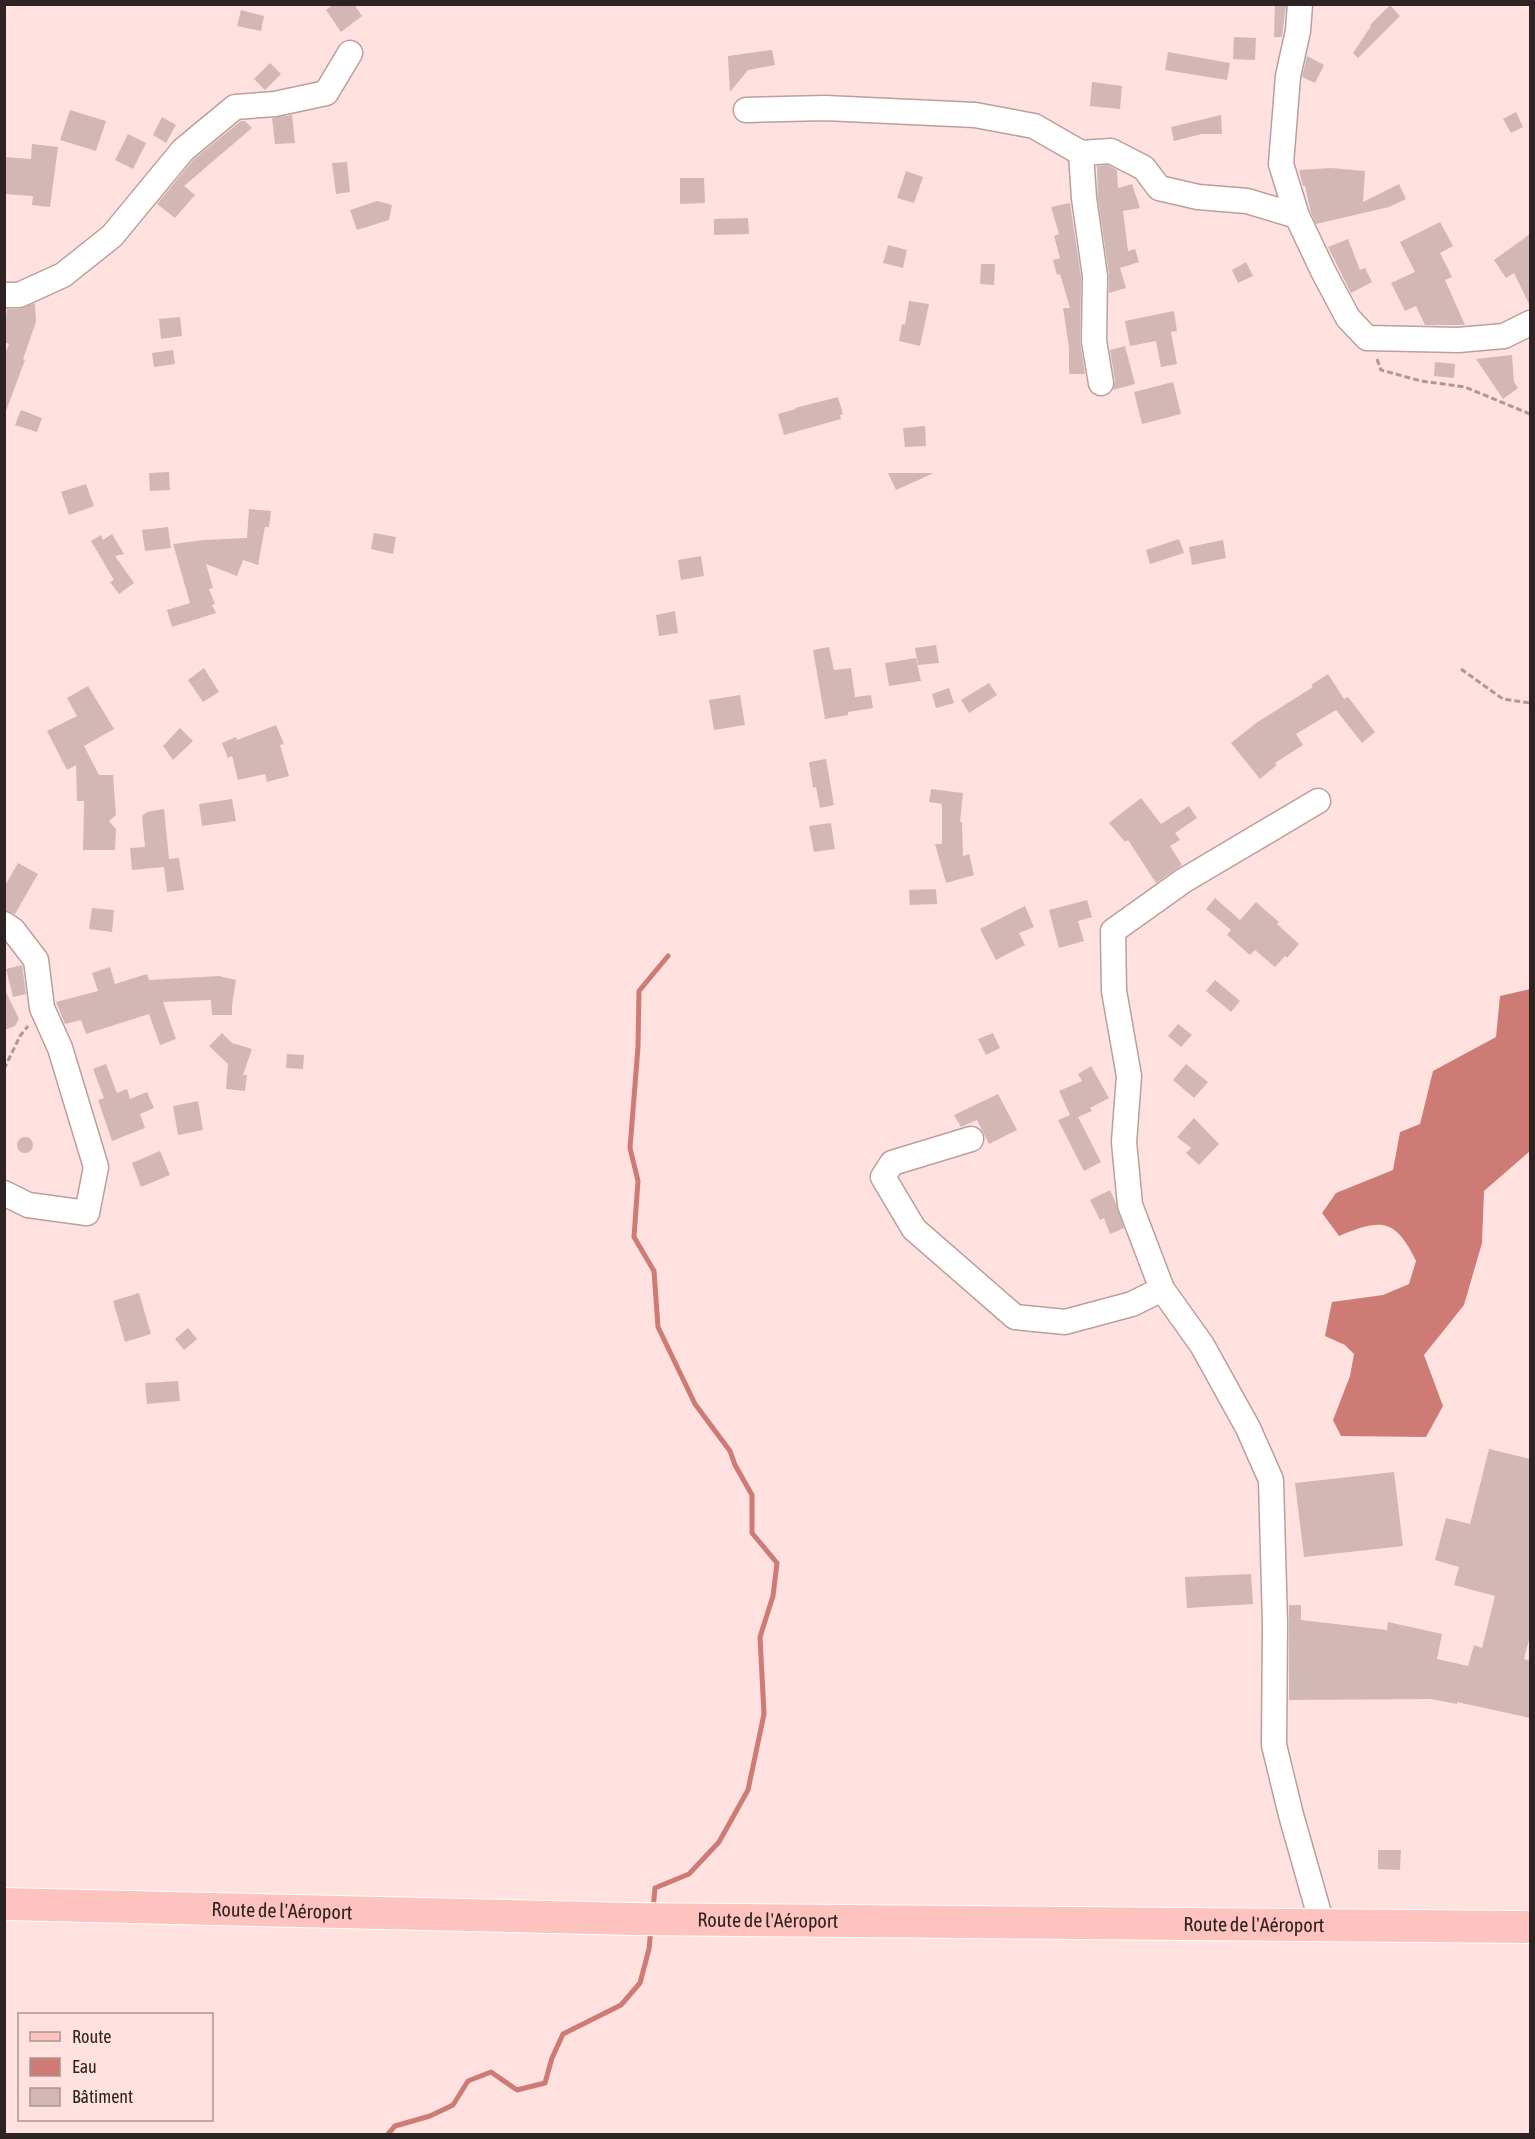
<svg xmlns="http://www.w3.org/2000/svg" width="1535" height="2139" viewBox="0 0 1535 2139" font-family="'Asap Condensed',sans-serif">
<rect width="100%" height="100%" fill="#ffe2df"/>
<path fill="#ce7b76" d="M1530,989V1151L1484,1191L1482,1243L1464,1305L1424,1355L1443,1406L1426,1437L1341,1436L1333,1420L1350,1376L1354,1354L1345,1345L1325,1336L1332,1302L1383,1295L1409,1284L1416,1261C1395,1217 1380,1219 1339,1236L1322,1213L1336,1193L1393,1170L1400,1132L1420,1124L1433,1071L1496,1037L1500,996Z"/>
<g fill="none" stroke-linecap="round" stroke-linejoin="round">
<path stroke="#ce7b76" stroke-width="5" d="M653,1910L655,1888L689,1874L719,1842L748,1790L764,1714L760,1637L773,1596L777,1563L752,1533V1495L735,1465L730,1451L695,1404L658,1327L654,1271L634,1237L638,1181L630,1148L638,1047L639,991L668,956
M388,2134L395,2126L430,2116L453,2105L468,2081L491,2072L517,2090L545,2083L552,2058L563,2034L621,2005L640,1983L649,1949L651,1928"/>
</g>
<path fill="#d3b7b5" d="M334,4H354L362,16L341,32L326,10Z
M1275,4H1286L1282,37H1274Z
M1390,5L1400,16L1358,58L1353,53L1371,26L1370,25Z
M241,10L264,16L261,31L237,26Z
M1234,37L1256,38L1255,60L1233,59Z
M772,50L775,65L748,70L730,92L728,56Z
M1168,52L1230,63L1227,80L1165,70Z
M1307,56L1324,65L1315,83L1302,77Z
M270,63L281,74L265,90L254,79Z
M1092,82L1122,86L1120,109L1090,106Z
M70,110L106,121L96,151L60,140Z
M1516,112L1523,127L1511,133L1503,119Z
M292,115L295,143L275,144L272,118Z
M1221,115L1222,134H1202L1174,141L1171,127Z
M162,117L176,125L166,143L153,135Z
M241,121H245L252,128L184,186L195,195L175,218L157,204L193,160Z
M128,134L146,143L133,169L115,160Z
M32,144L58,147L50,207L32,205L33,196L4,194V157L31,159Z
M347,162L350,192L336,194L332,163Z
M1108,165L1117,170L1118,188L1132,184L1140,208L1123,211L1128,251L1135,249L1139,262L1120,268L1126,288L1109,293V274L1098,199L1097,166Z
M1331,168L1365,171L1363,202L1399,184L1406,199L1389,207L1316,224L1311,213L1305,186H1303L1299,170Z
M906,171L923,177L914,203L897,198Z
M680,178H704L705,203L680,204Z
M377,201L392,205L389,220L357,230L350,210Z
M1070,203L1081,277L1080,341L1085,374H1069V348L1063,308H1070L1060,274L1057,275L1053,260L1060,258L1054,236L1059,234L1051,207Z
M748,218L749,234L714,235V219Z
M1440,222L1453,246L1440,253L1452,277L1445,280L1465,325H1425L1416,306L1405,311L1391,283L1415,272L1400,242Z
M1530,234V306L1514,273L1506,278L1494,260Z
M1348,239L1360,270L1365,268L1372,282L1351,293L1328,247Z
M888,245L907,250L903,268L883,263Z
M1246,262L1253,276L1238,283L1232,270Z
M981,264H995L994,285L980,284Z
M909,301L929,304L920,346L899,341L902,324L905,325Z
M35,303L36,322L23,359L25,360L6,411H4V356L9,344L4,342L7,309H19Z
M1174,311L1177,331L1171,332L1177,364L1161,367L1156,341L1130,346L1125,321Z
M180,317L182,336L161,339L159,319Z
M1125,346L1135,384L1113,390L1115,381L1110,350Z
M173,350L175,364L154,367L152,353Z
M1512,355L1514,382L1518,388L1503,399L1476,359Z
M1435,362L1455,364L1454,378L1434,376Z
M1173,382L1181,414L1142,424L1134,392Z
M838,397L843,414L840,415L841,419L784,435L778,414L796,409L795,408Z
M21,410L42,418L37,432L15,425Z
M925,426L926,446L905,447L903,428Z
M169,472L170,490L150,491L149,473Z
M888,473H934L896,490Z
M86,484L94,506L69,515L61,492Z
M249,509L271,511L269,527H265L258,565L243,560L237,576L206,564L213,588L209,589L215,604L212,605L216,613L172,627L167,610L190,603L173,544L204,540L247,538Z
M168,527L171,548L145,551L142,530Z
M374,533L396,537L393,554L371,549Z
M112,534L124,554L115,556L134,583L119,594L110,582L114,580L91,541L101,535L103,540Z
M1179,539L1184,553L1150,564L1146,550Z
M1223,540L1226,558L1192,565L1189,547Z
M701,556L704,576L681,580L678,560Z
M675,611L678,633L659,636L656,615Z
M936,645L939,663L918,665L915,648Z
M829,647L834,670L851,668L855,697L871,695L873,708L848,712V715L825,719L813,650Z
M916,658L921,681L889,686L885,663Z
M204,668L219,692L203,702L188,680Z
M1328,674L1344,699L1348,697L1375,732L1362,743L1336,710L1296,734L1303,745L1275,763L1277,765L1260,779L1231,743L1256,723L1313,687L1311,685Z
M989,683L997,695L969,713L961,700Z
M88,686L114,729L84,746L99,775H113L116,815L109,821L116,829L115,850H83L84,801H77L76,765L67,770L47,731L77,716L67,698Z
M949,688L954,703L936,708L932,694Z
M740,695L745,725L714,730L709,700Z
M276,725L284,744L280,745L289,776L267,782L265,774L238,780L232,756L228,758L222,743L236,737L237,740Z
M180,728L193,741L173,760L163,746Z
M826,759L834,805L820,808L816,787L813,788L809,762Z
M931,789L963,793L960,822H962L963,856L969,854L974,875L946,883L935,844H942V804L929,802Z
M1141,798L1161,824L1189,806L1197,818L1175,833L1180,840L1170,846L1182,865L1156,883L1128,840L1125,842L1109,823Z
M232,799L236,821L202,826L199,804Z
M164,809L169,859L179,858L184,890L167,892L164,867L132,870L130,848L145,847L142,816L147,812Z
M831,823L835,849L814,852L809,826Z
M18,863L38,874L15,914L4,910V887Z
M936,889L937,904L910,905L909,890Z
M1215,898L1240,920L1256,902L1279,922L1277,924L1299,944L1287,958L1285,956L1275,967L1255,950L1250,955L1227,935L1231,930L1206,909Z
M1087,900L1092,917L1078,921L1084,941L1059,948L1049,910Z
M1025,906L1034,927L1019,933L1025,945L996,960L980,929Z
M92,908L114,910L112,932L89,929Z
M22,965L26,994L13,997L6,969Z
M110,967L115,984L147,974L149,980L219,976L236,980L232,1005V1015H212L211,1000L163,1002L176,1039L160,1045L149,1014L86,1034L81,1020L65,1024L56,1002L98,991L92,973Z
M1215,980L1240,1001L1231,1012L1206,991Z
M4,988L19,1019L15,1026L4,1030Z
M1178,1024L1192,1035L1181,1047L1168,1036Z
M222,1033L232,1043L252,1049L243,1075H247L245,1091L226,1089L228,1064L209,1046Z
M993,1033L1000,1048L986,1055L978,1039Z
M287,1054L304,1055L303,1069L286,1068Z
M106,1064L117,1093L127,1089L130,1099L147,1092L154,1108L140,1114L145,1128L112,1141L98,1100L104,1098L93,1069Z
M1186,1064L1208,1082L1194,1098L1173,1080Z
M1091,1066L1109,1098L1090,1108L1092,1111L1078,1117L1101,1162L1084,1171L1058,1120L1070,1115L1059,1091L1082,1081L1078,1074Z
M998,1094L1017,1130L989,1144L977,1120L961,1127L954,1115Z
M198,1101L203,1130L178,1135L173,1106Z
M1194,1118L1219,1144L1199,1165L1186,1153L1191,1148L1177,1137Z
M17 1145a8 8 0 1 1 16 0a8 8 0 1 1-16 0Z
M160,1151L170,1175L141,1187L132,1163Z
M1110,1190L1115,1201L1124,1228L1110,1234L1104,1218L1100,1220L1090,1200Z
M139,1293L151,1334L125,1342L113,1301Z
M188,1328L197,1339L184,1350L175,1339Z
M178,1381L180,1401L147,1404L145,1383Z
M1489,1449L1530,1459V1636L1524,1659L1530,1661V1718L1457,1702V1704L1431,1699L1289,1700V1605H1301V1620L1387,1630L1388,1622L1442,1634L1437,1659L1468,1666L1474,1645L1482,1648L1495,1596L1454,1585L1459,1567L1435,1560L1446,1518L1470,1524Z
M1394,1472L1403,1546L1304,1557L1295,1483Z
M1251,1574L1253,1604L1187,1608L1185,1577Z
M1378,1850H1401L1400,1870L1378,1869Z"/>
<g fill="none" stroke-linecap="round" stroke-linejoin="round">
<defs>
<path id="minor" d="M1300,4L1298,31L1288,76L1281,164L1297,216L1323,271L1348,318L1367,338L1458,340L1504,336L1530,323
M746,110L825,108L975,115L1034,126L1081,153
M4,295H19L63,275L112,236L183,150L235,107L275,104L326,93L350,53
M1101,383L1094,341L1095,276L1084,198L1081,153L1111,151L1144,168L1159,188L1198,197L1247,201L1297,216
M1318,801L1183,881L1113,931L1114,991L1129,1076L1124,1142L1130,1205L1162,1289L1202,1345L1248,1428L1271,1480L1275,1624L1274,1745L1291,1815L1322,1924
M4,924L13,930L36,960L42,1008L60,1048L96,1167L87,1213L28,1205L4,1193
M971,1139L892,1163L883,1177L914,1229L1015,1317L1065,1322L1132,1304L1162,1289"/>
<g id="major">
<path id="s1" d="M4,1904L632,1919L1530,1927"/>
</g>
</defs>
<use href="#minor" stroke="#ba9f9d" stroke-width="27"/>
<use href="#major" stroke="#fff" stroke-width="34"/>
<path stroke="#ad9896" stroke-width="3" stroke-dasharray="6 3" stroke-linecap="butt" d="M1377,359L1381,370L1421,381L1465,387L1530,414
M1461,669L1503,699L1530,703
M4,1069L20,1036L28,1026"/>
<use href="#minor" stroke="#fff" stroke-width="24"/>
<use href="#major" stroke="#fec2bf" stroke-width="32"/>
</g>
<g text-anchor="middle" stroke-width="4.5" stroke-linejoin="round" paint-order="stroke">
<g font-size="20" fill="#2d2322" stroke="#ffe2df">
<text dy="7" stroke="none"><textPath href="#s1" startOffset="278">Route de l'Aéroport</textPath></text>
<text dy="7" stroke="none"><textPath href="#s1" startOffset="764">Route de l'Aéroport</textPath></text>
<text dy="7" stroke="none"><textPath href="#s1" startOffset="1250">Route de l'Aéroport</textPath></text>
</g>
</g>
<rect width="1535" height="2139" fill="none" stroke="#2d2322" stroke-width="12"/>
<rect x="18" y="2013" width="195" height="108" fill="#ffe2df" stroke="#ab9693" stroke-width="1.5"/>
<rect x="30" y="2032" width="30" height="9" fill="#fec2bf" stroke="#ab9693" stroke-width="1.5"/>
<text x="72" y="2043" font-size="18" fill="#2d2322">Route</text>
<rect x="30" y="2058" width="30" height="18" fill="#ce7b76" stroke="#ab9693" stroke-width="1.5"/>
<text x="72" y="2073" font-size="18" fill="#2d2322">Eau</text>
<rect x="30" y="2088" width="30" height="18" fill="#d3b7b5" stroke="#ab9693" stroke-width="1.5"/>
<text x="72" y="2103" font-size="18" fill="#2d2322">Bâtiment</text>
</svg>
